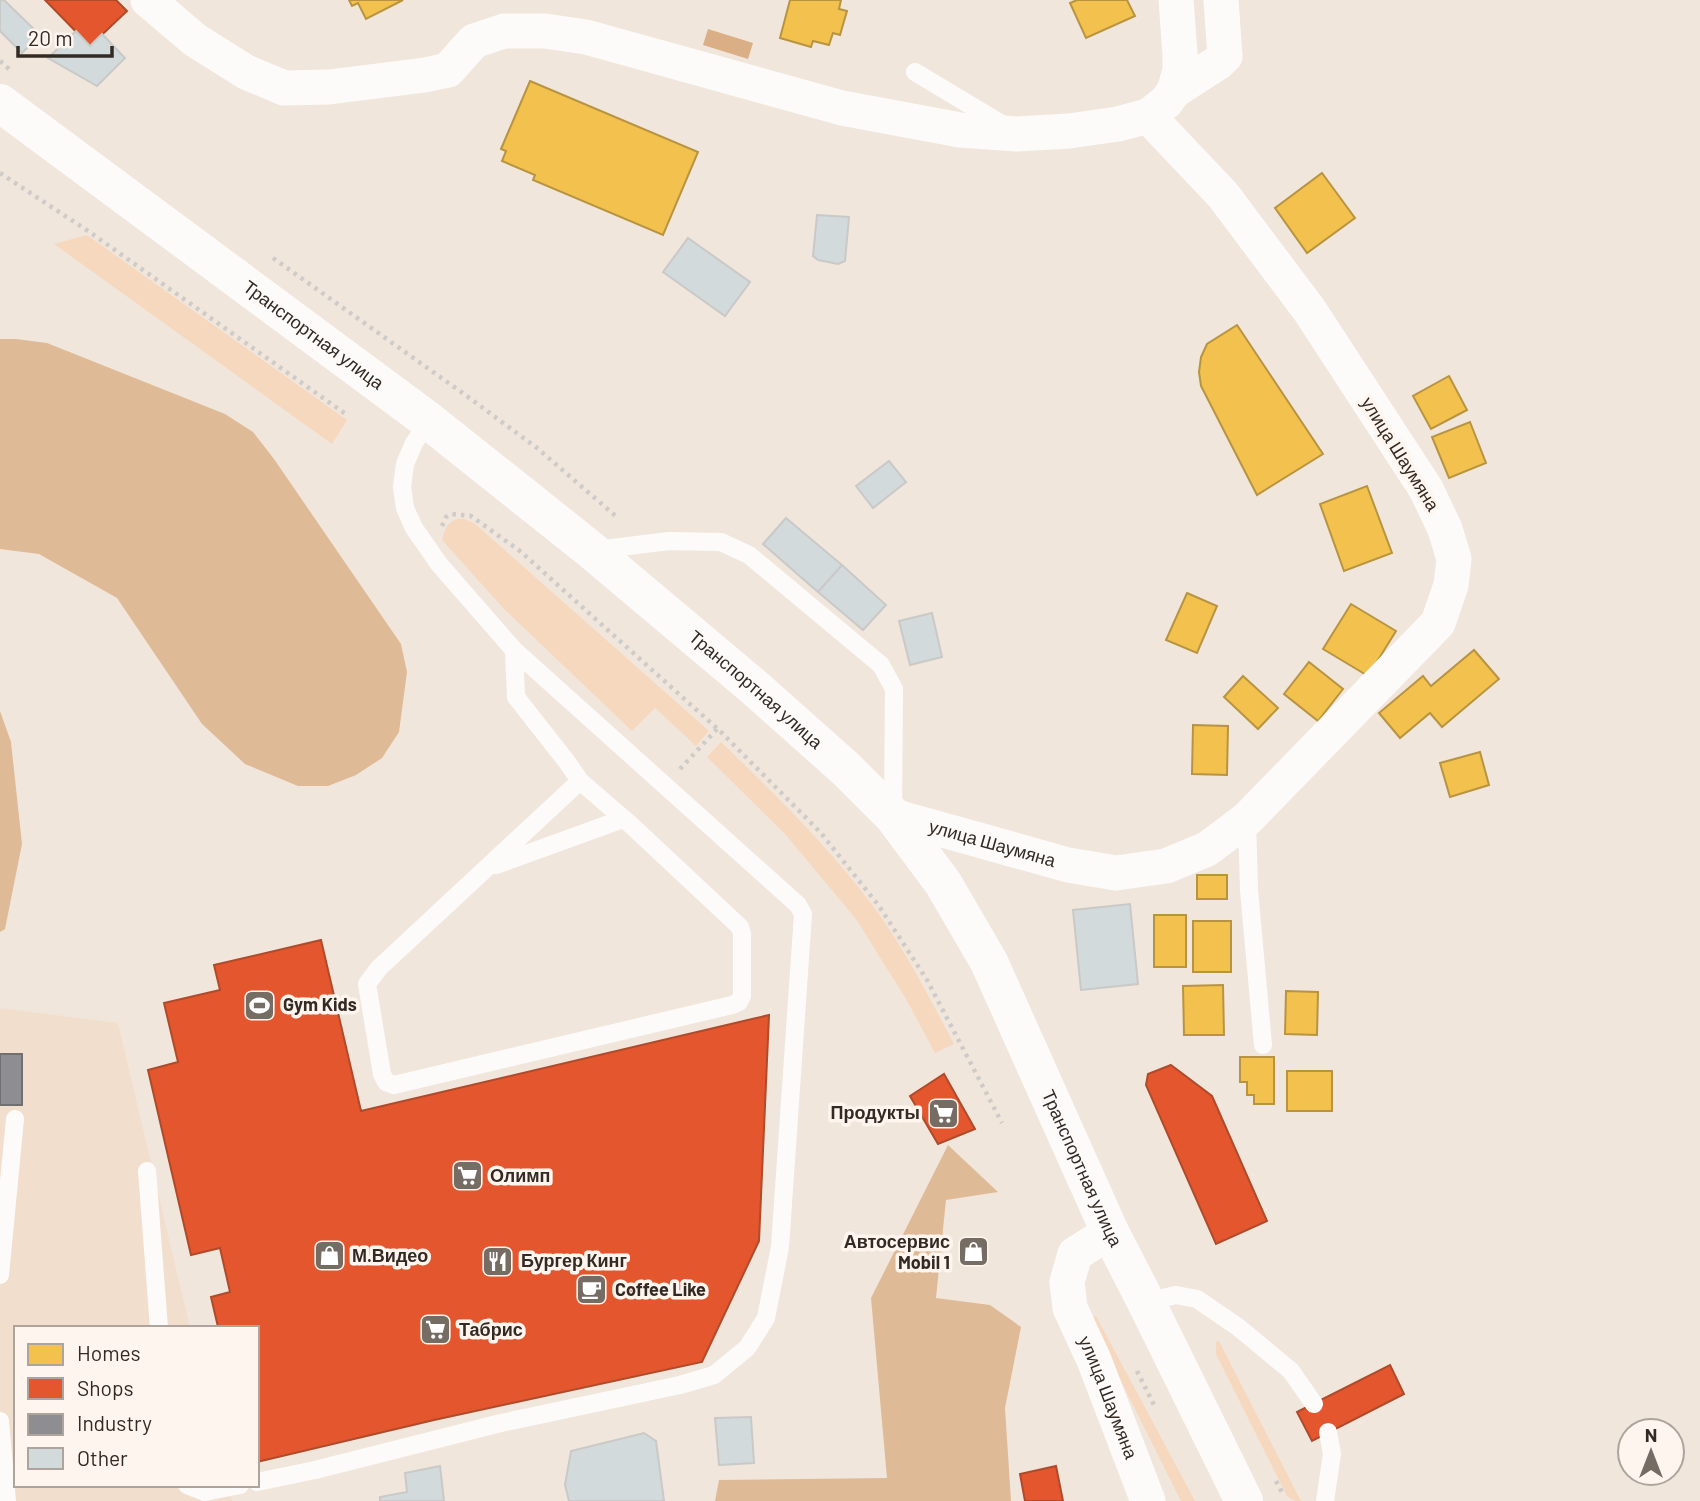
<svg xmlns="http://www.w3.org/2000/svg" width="1700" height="1501" viewBox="0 0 1700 1501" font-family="Barlow,sans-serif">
<rect width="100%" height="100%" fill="#f1e6dc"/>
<path fill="#f2decd" d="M0,1008L118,1023L190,1328H16V1485H228L232,1501H0Z"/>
<path fill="#f6d8be" d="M87,235L347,420L332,444L54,244Z
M458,519H464L474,523L709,731L696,746L655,708L632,731L504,609L442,540C445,530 446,522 458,519Z
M721,742C775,794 828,846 873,906C905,949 929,997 954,1044L935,1053L906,999L856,919L785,834L707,757Z
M1096,1316L1195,1501H1181L1090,1319Z
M1219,1341L1301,1501H1295L1287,1496L1216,1354V1342Z"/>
<path fill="#dfba97" d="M0,339H16L47,343L225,414L253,432L274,459L401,644L407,672L399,732L382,758L356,775L328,786H298L245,764L202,724L117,598L39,554L0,549Z
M0,711L11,742L22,844L5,929L0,932Z
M948,1145L998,1192L946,1200L936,1298L990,1305L1021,1327L1005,1408L1011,1501H715L719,1480L887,1478L871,1298Z"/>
<path fill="#dbaf85" d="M708,29L753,43L748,59L703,45Z"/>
<path fill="#f2c14e" stroke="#b89441" stroke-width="2" d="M349,0H403L366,19L358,3L352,6Z
M790,0H841L839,9L847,11L840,35L833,33L829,45L813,41L811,47L780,38Z
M1077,0H1127L1135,16L1086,38L1070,3Z
M530,81L698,152L663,235L533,180L535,175L502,161L506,151L501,149Z
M1322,173L1355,218L1307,253L1275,208Z
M1237,325L1323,454L1257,495L1201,386L1199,372L1201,357L1207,344Z
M1449,376L1467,410L1431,429L1413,396Z
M1470,422L1486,463L1449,478L1432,437Z
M1367,486L1392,553L1344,571L1320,504Z
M1187,593L1217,606L1197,653L1166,640Z
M1351,604L1396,631L1368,676L1323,649Z
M1474,650L1499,679L1442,727L1430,713L1400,738L1379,713L1423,676L1431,686Z
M1309,662L1343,689L1318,721L1284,694Z
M1243,676L1278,708L1258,729L1224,697Z
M1193,725L1228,726L1227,775L1192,774Z
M1480,752L1489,785L1450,797L1440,763Z
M1197,875H1227V899H1197Z
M1154,915H1186V967H1154Z
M1193,921H1231V972H1193Z
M1223,985L1224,1035H1184L1183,986Z
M1286,991L1318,992L1317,1035L1285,1034Z
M1240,1057H1274V1104H1254V1095H1247V1082H1240Z
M1287,1071H1332V1111H1287Z"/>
<path fill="#e4572e" stroke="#af4a2b" stroke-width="2" d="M45,0H116L127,11L90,46Z
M321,940L361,1111L769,1015L759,1241L702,1362L434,1420L257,1462V1328H213L218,1327L211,1297L230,1292L220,1248L191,1255L148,1070L178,1062L164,1003L220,990L214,965Z
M1171,1065L1212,1096L1267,1221L1216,1244L1146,1085L1148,1074Z
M944,1074L975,1129L938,1144L910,1096Z
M1390,1365L1404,1394L1312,1441L1297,1412Z
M1056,1466L1063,1501H1025L1020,1474Z"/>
<path fill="#8d8d92" stroke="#726f71" stroke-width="2" d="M0,1054H22V1105H0Z"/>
<path fill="#d2dadb" stroke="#c9c9c7" stroke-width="2" d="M0,0H4L40,35L22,53L0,31Z
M76,31L90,46L102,34L125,58L97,86L48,58Z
M817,215L849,217L845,261L838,264L818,260L813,256Z
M688,238L750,282L725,316L663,272Z
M889,461L906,482L873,508L856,486Z
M786,518L842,565L818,592L763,544Z
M842,565L886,605L863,630L818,592Z
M932,613L942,657L910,665L899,621Z
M1130,904L1138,984L1081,990L1073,910Z
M751,1417L754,1463L719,1465L715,1418Z
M644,1433L656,1441L664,1501H569L565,1485L571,1451Z
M440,1466L444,1501H380V1497L407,1492L405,1473Z"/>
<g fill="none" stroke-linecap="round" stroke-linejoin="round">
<path stroke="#cecbc8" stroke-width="4.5" stroke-dasharray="3.5 5" stroke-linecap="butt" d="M0,61L10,70
M0,173L91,233L347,415
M273,258L464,394L537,448L618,518
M442,526L446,517L452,514L471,516L520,551L721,732L821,833L879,906L927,980L1002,1123
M680,769L717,729
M1137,1371L1155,1407
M1276,1481L1284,1496"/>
<path stroke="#fdfbfa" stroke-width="18" d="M915,72L1005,126
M596,550L669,541L721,542L749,555L881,665L894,689L893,813
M514,650L516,697L567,762L580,781L631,825L740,927L742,934V996L739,1002L732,1005L394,1085L386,1082L382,1074L367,984L379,968L580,781
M1247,819L1249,890L1263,1045
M496,865L623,819
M147,1171L159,1328
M0,1275L15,1119
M1146,1302L1176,1295L1197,1299L1238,1327L1291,1371L1314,1404
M0,1421L7,1501
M257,1482L315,1470L501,1423L680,1385L714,1375L747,1348L766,1318L780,1247L803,914L798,905L514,650L439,564L414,528L405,508L402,487L405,464L414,443L429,421
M187,1485L205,1492L240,1485
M1325,1501L1332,1454L1328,1432"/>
<g stroke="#fdfbfa" stroke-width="35">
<path d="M148,0L195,40L246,72L284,88L329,87L425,75L448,70L474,41L504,31H545L586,37L842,108L960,130L1017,134L1069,131L1118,124L1148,116L1166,102L1174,91L1180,71V54L1176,0"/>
<path d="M1174,91L1219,62L1225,56L1221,0"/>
<path id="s1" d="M893,816L1068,865L1116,873L1166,866L1207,849L1247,819L1438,623L1451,585L1454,559L1445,529L1426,489L1310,311L1223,195L1148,116"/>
<path id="s2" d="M1110,1232L1075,1254L1067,1282L1070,1308L1094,1360L1148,1501"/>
</g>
<path stroke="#fdfbfa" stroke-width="38" id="s3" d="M0,103L429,421L591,550L755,688L846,769L893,816L943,883L989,962L1110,1232L1146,1302L1244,1501"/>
</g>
<defs>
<symbol id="stadium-square" viewBox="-11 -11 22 22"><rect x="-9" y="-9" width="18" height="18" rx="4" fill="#756c64" stroke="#fef5ee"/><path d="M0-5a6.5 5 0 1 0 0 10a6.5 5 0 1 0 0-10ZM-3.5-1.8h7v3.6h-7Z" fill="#fff"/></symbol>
<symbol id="supermarket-square" viewBox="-11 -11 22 22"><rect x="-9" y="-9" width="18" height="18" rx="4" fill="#756c64" stroke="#fef5ee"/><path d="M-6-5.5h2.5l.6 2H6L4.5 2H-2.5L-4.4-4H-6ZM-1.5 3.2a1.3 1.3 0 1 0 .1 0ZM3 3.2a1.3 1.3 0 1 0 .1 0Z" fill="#fff"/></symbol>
<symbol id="shop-square" viewBox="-11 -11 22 22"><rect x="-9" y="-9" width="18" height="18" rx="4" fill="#756c64" stroke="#fef5ee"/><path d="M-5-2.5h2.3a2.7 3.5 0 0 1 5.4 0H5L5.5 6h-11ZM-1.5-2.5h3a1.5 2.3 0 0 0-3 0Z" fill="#fff"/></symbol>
<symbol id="restaurant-square" viewBox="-11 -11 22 22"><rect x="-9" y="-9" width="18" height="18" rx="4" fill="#756c64" stroke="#fef5ee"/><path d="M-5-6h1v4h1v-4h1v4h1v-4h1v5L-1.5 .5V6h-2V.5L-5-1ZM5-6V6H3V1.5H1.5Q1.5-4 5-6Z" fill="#fff"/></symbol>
<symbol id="cafe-square" viewBox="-11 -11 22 22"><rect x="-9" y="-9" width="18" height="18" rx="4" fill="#756c64" stroke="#fef5ee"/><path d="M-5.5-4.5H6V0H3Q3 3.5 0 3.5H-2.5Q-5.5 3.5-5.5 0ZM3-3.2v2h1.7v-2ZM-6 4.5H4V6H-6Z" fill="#fff"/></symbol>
</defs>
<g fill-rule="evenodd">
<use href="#stadium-square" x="242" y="988" width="35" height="35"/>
<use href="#supermarket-square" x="926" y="1096" width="35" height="35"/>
<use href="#supermarket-square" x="450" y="1158" width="35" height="35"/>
<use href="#shop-square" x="956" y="1234" width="35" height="35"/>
<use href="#shop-square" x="312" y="1238" width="35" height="35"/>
<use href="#restaurant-square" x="480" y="1244" width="35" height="35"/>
<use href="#cafe-square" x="574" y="1272" width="35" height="35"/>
<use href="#supermarket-square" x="418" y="1312" width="35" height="35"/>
</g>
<g text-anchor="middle" stroke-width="7" stroke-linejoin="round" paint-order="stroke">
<g font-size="18" fill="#322a23" stroke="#fef5ee">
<text dy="6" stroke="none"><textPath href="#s3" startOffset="390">Транспортная улица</textPath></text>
<text transform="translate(1400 454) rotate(58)" y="6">улица Шаумяна</text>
<text dy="6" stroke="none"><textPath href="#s3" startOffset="957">Транспортная улица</textPath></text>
<text dy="6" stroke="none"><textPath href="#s1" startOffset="103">улица Шаумяна</textPath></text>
<text dy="6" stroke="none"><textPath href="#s3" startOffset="1545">Транспортная улица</textPath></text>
<text dy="6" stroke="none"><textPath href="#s2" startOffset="194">улица Шаумяна</textPath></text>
</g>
<g font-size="18" font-weight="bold" fill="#322a23" stroke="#fef5ee" text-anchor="start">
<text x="283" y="1011">Gym Kids</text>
<text x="920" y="1119" text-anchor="end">Продукты</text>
<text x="490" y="1182">Олимп</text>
<text x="950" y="1248" text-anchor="end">Автосервис<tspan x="950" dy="21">Mobil 1</tspan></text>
<text x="352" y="1262">М.Видео</text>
<text x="521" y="1267">Бургер Кинг</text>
<text x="615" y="1296">Coffee Like</text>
<text x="459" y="1336">Табрис</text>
</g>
</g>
<rect x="14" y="1326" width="245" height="161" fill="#fef5ee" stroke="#aca49d" stroke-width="2"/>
<rect x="28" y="1344" width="35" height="21" fill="#f2c14e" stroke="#aca49d" stroke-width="2"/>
<text x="77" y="1361" font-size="21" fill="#322a23">Homes</text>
<rect x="28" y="1378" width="35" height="21" fill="#e4572e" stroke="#aca49d" stroke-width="2"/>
<text x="77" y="1396" font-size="21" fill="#322a23">Shops</text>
<rect x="28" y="1414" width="35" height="21" fill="#8d8d92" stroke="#aca49d" stroke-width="2"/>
<text x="77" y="1431" font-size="21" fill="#322a23">Industry</text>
<rect x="28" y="1448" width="35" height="21" fill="#d2dadb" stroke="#aca49d" stroke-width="2"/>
<text x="77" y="1466" font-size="21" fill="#322a23">Other</text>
<g transform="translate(1651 1452)"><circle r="33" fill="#fef5ee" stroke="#aca49d" stroke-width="2"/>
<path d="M0-5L12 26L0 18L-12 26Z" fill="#756c64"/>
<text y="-10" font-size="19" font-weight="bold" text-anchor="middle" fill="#322a23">N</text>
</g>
<path d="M18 46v10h94v-10" fill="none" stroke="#322a23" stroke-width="3.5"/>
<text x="28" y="46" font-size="21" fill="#322a23" stroke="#fef5ee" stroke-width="5" paint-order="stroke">20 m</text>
</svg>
